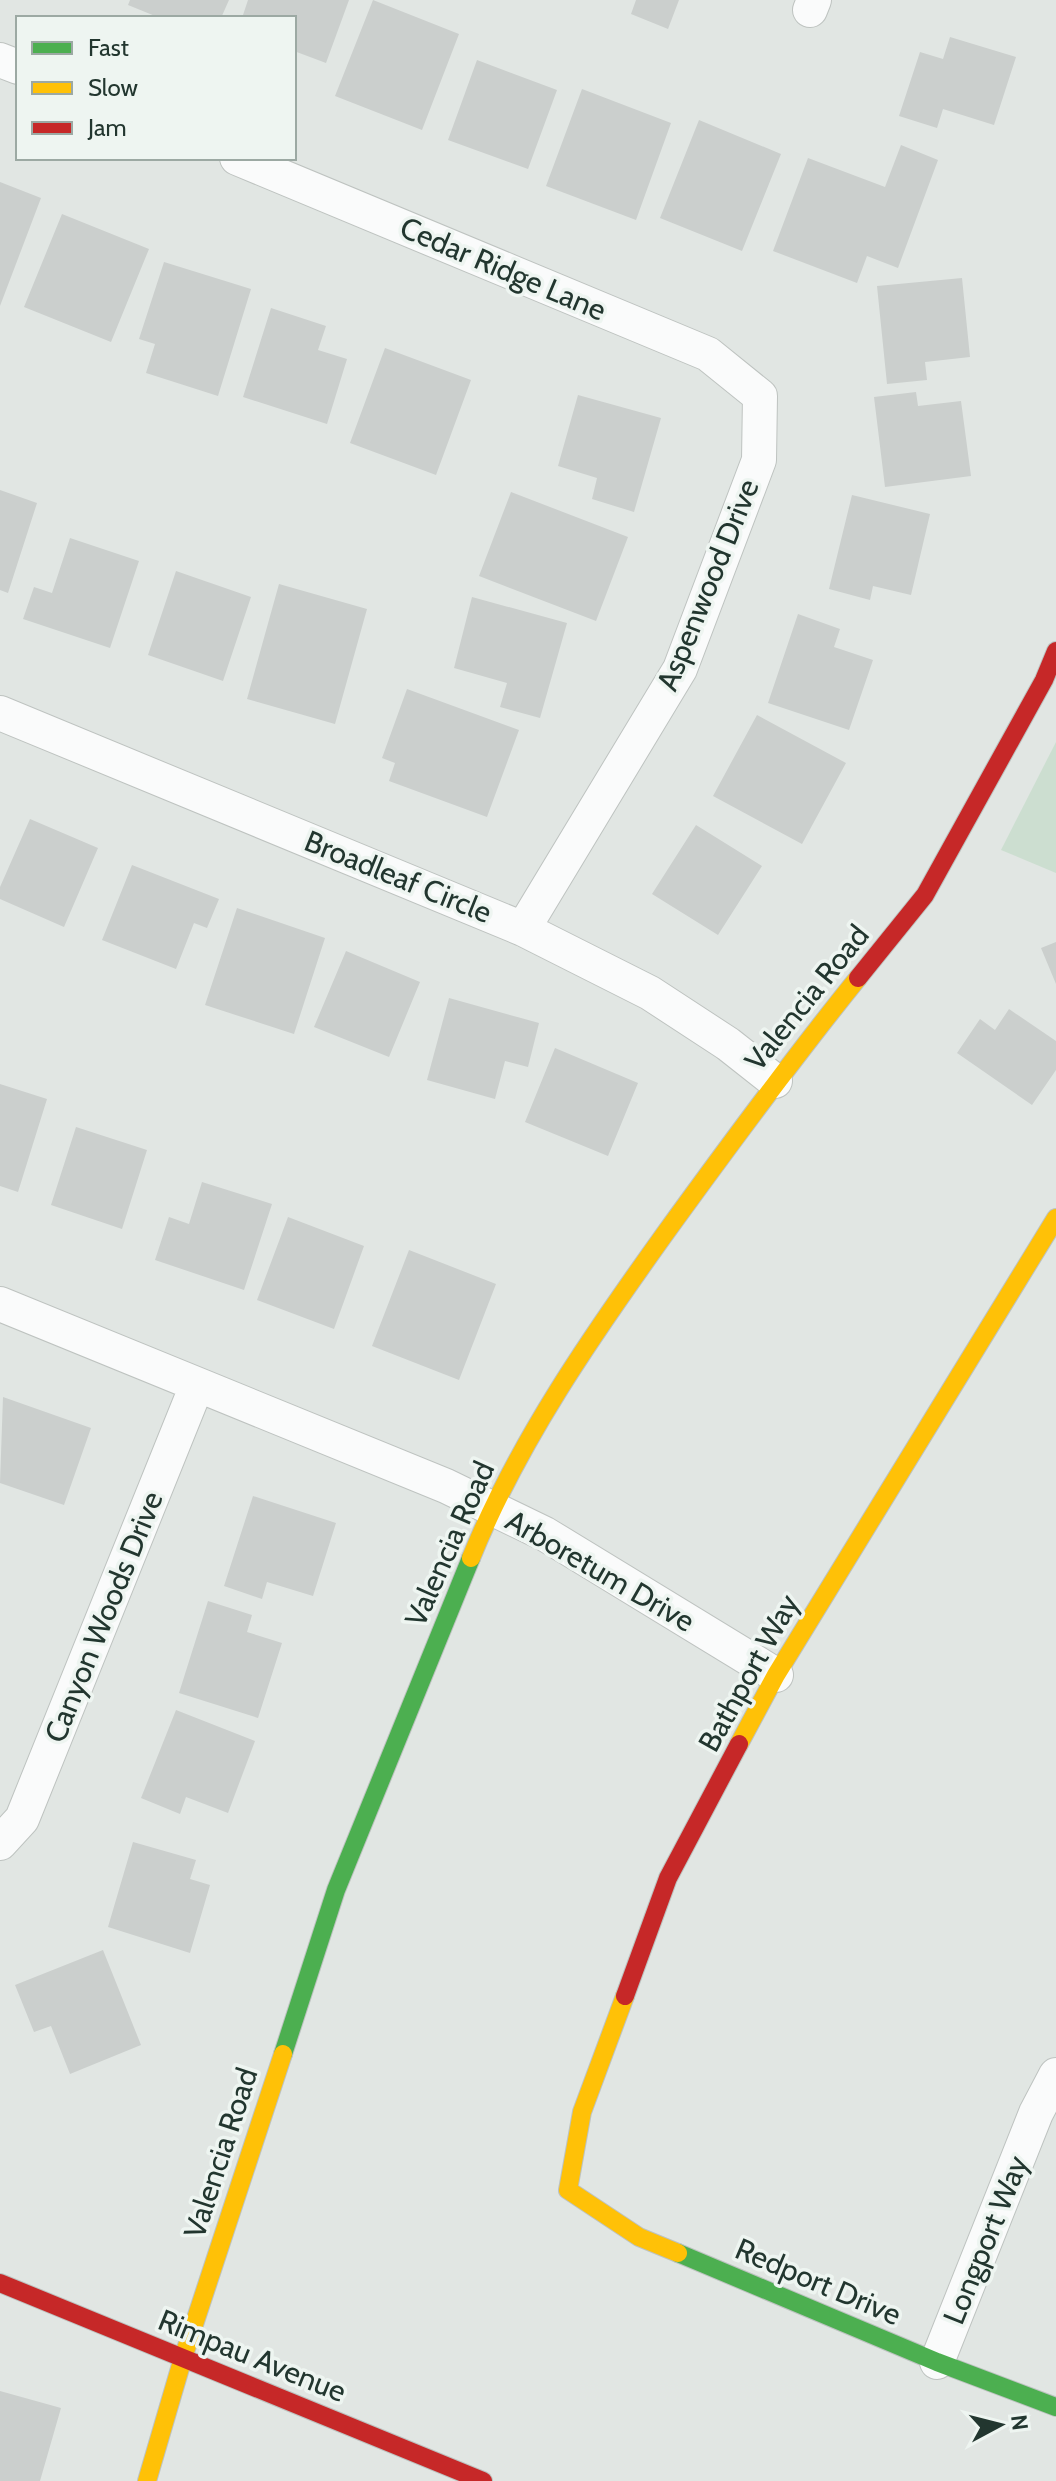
<svg xmlns="http://www.w3.org/2000/svg" width="1056" height="2481" viewBox="0 0 1056 2481" font-family="Cabin,sans-serif">
<rect width="100%" height="100%" fill="#e1e6e3"/>
<path fill="#ccded0" d="M1056,742V873L1001,850Z"/>
<path fill="#cbcfcd" d="M130,0H229L221,18H160L128,5Z
M248,0H349L326,63L294,51V18H242Z
M373,0L459,34L422,130L335,96Z
M636,0H679L668,29L631,14Z
M950,37L1016,57L994,125L943,109L937,128L899,116L920,52L943,59Z
M477,60L557,90L528,169L448,140Z
M582,89L671,123L636,220L546,186Z
M699,120L781,154L742,251L660,218Z
M901,145L938,160L898,268L867,256L857,283L773,251L808,158L885,187Z
M0,182L41,198L0,306Z
M62,214L149,249L111,342L24,307Z
M164,262L251,289L218,396L146,373L155,344L139,339Z
M962,278L970,357L925,362L927,380L887,384L877,286Z
M271,308L326,326L318,350L347,359L327,424L243,397Z
M385,348L471,380L436,475L350,443Z
M916,392L918,406L961,401L971,476L885,487L874,397Z
M578,395L661,418L634,512L592,499L597,478L558,466Z
M0,490L37,503L8,593L0,590Z
M511,492L628,537L596,621L479,576Z
M852,495L930,514L911,595L873,586L870,600L829,589Z
M70,538L139,561L110,648L23,619L34,587L52,593Z
M176,571L251,597L223,681L148,655Z
M279,584L367,609L335,724L247,699Z
M472,597L567,623L540,718L500,707L507,683L454,668Z
M798,614L840,629L834,647L873,660L849,730L768,703Z
M407,689L519,730L487,817L389,781L395,763L382,758Z
M757,715L846,763L802,844L713,796Z
M30,819L98,848L64,927L0,899V887Z
M696,825L762,866L718,935L652,894Z
M132,865L219,899L207,928L194,923L176,969L102,940Z
M237,908L325,938L294,1034L205,1005Z
M1056,942V984L1041,948Z
M346,951L420,982L389,1057L314,1027Z
M449,998L539,1023L528,1067L505,1061L495,1099L427,1080Z
M1009,1009L1056,1041V1070L1032,1105L957,1053L980,1019L995,1030Z
M555,1048L638,1083L608,1156L525,1122Z
M0,1084L47,1099L18,1192L0,1186Z
M76,1127L147,1150L122,1229L51,1205Z
M202,1182L272,1204L244,1290L155,1260L169,1217L189,1224Z
M288,1217L364,1246L334,1329L257,1300Z
M409,1250L496,1284L459,1380L372,1346Z
M3,1397L91,1428L64,1505L0,1483Z
M253,1496L336,1523L313,1596L267,1582L262,1599L224,1586Z
M208,1601L252,1615L247,1632L282,1643L258,1718L179,1693Z
M176,1710L255,1741L228,1813L186,1797L180,1814L141,1798Z
M133,1842L196,1860L190,1879L210,1885L190,1953L108,1927Z
M103,1950L141,2045L70,2074L51,2026L34,2032L15,1985Z
M0,2391L61,2408L40,2481H0Z"/>
<g fill="none" stroke-linecap="round" stroke-linejoin="round">
<defs>
<path id="street" d="M810,10L814,0
M0,60L18,67
M237,158L708,354L760,396L759,460L680,669L523,929
M0,713L523,929L650,993L728,1044L775,1081
M0,1304L446,1486L545,1534L776,1675
M0,1843L22,1819L197,1385
M937,2362L1036,2113L1056,2075"/>
<path id="fast" d="M283,2054L336,1890L471,1558
M678,2253L937,2362L1056,2407"/>
<path id="slow" d="M471,1558C518,1442 591,1337 664,1235C727,1148 790,1062 858,978
M739,1744L776,1675L1056,1218
M625,1996L582,2112L568,2190L639,2237L678,2253
M147,2481L183,2358L283,2054"/>
<path id="jam" d="M858,978L925,895L1044,680L1056,651
M625,1996L668,1878L739,1744
M0,2283L483,2481"/>
</defs>
<use href="#street" stroke="#bec3c0" stroke-width="36"/>
<use href="#fast" stroke="#bdc3c0" stroke-width="20"/>
<use href="#slow" stroke="#bdc3c0" stroke-width="20"/>
<use href="#jam" stroke="#bdc3c0" stroke-width="20"/>
<use href="#street" stroke="#fafbfb" stroke-width="34"/>
<use href="#fast" stroke="#4caf50" stroke-width="18"/>
<use href="#slow" stroke="#ffc107" stroke-width="18"/>
<use href="#jam" stroke="#c62828" stroke-width="18"/>
</g>
<g text-anchor="middle" stroke-width="7" stroke-linejoin="round" paint-order="stroke">
<g font-size="30" fill="#22362f" stroke="#eef5f1">
<text transform="translate(503 269) rotate(23)" y="10">Cedar Ridge Lane</text>
<text transform="translate(708 585) rotate(-68)" y="10">Aspenwood Drive</text>
<text transform="translate(398 877) rotate(22)" y="10">Broadleaf Circle</text>
<text transform="translate(807 998) rotate(-51)" y="10">Valencia Road</text>
<text transform="translate(450 1544) rotate(-66)" y="10">Valencia Road</text>
<text transform="translate(600 1571) rotate(30)" y="10">Arboretum Drive</text>
<text transform="translate(104 1617) rotate(-68)" y="10">Canyon Woods Drive</text>
<text transform="translate(749 1673) rotate(-61)" y="10">Bathport Way</text>
<text transform="translate(221 2153) rotate(-72)" y="10">Valencia Road</text>
<text transform="translate(986 2240) rotate(-68)" y="10">Longport Way</text>
<text transform="translate(818 2282) rotate(23)" y="10">Redport Drive</text>
<text transform="translate(252 2356) rotate(22)" y="10">Rimpau Avenue</text>
</g>
</g>
<rect x="16" y="16" width="280" height="144" fill="#eef5f1" stroke="#9ca9a3" stroke-width="2"/>
<rect x="32" y="42" width="40" height="12" fill="#4caf50" stroke="#9ca9a3" stroke-width="2"/>
<text x="88" y="56" font-size="24" fill="#22362f">Fast</text>
<rect x="32" y="82" width="40" height="12" fill="#ffc107" stroke="#9ca9a3" stroke-width="2"/>
<text x="88" y="96" font-size="24" fill="#22362f">Slow</text>
<rect x="32" y="122" width="40" height="12" fill="#c62828" stroke="#9ca9a3" stroke-width="2"/>
<text x="88" y="136" font-size="24" fill="#22362f">Jam</text>
<g transform="translate(1000 2425) rotate(83)" stroke="#eef5f1" stroke-width="6" paint-order="stroke">
<path d="M0-6L14 30L0 20L-14 30Z" fill="#22362f"/>
<text y="-12" font-size="22" font-weight="bold" text-anchor="middle" fill="#22362f">N</text>
</g>
</svg>
